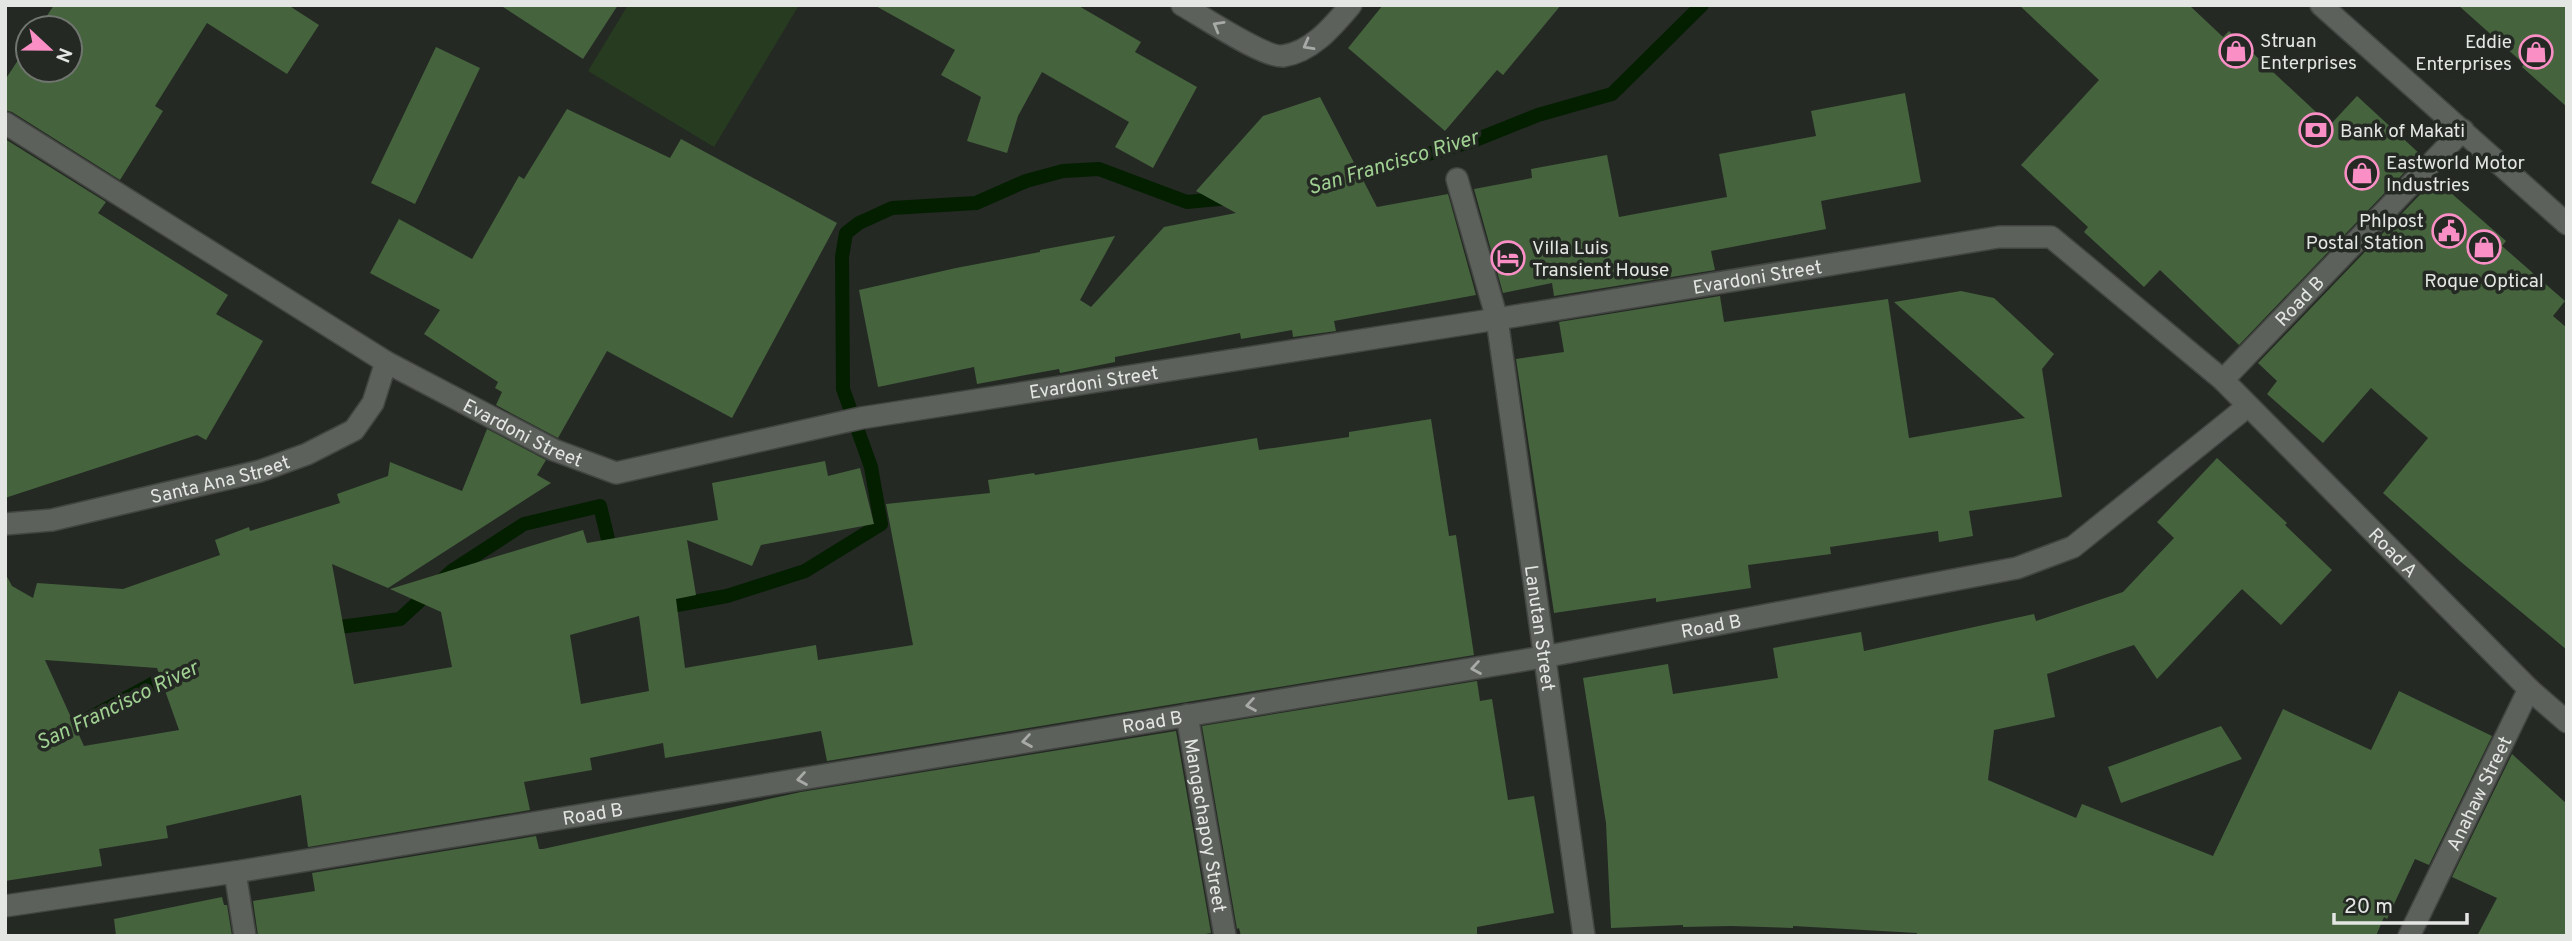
<svg xmlns="http://www.w3.org/2000/svg" width="2572" height="941" viewBox="0 0 2572 941" font-family="Overpass,sans-serif">
<rect width="100%" height="100%" fill="#252924"/>
<path fill="#263b1f" d="M628,5H799L714,147L588,71Z"/>
<g fill="none" stroke-linecap="round" stroke-linejoin="round">
<path stroke="#041f00" stroke-width="14" d="M1342,179L1473,141L1538,115L1612,94L1702,5
M660,608L727,596L805,571L881,524L871,467L843,389L842,257L846,233L859,223L892,208L976,203L1026,181L1063,171L1099,169L1187,202L1229,198
M325,629L400,619L453,570L524,524L600,506L612,556
M60,734L156,682L179,673"/>
</g>
<path fill="#45633d" fill-rule="evenodd" d="M54,5H288L319,25L287,74L207,23L155,106L163,111L120,180L12,112L5,110V80L28,45V70H70V28H39Z
M500,5H618L583,59Z
M874,5H1077L1141,42L1135,52L1197,87L1153,168L1115,147L1129,122L1042,72L1018,116L1007,153L967,141L981,97L941,75L955,50Z
M1383,5H1561L1503,75L1497,70L1445,131L1348,48Z
M2019,5H2189L2223,37L2229,31L2330,125L2357,96L2421,155L2239,345L2160,270L2144,287L2084,232L2088,227L2021,165L2099,80Z
M2458,5H2567V107L2522,67L2524,64Z
M436,47L480,68L415,204L371,183Z
M1905,93L1921,182L1821,201L1826,229L1711,251L1715,270L1554,296L1552,283L1503,293L1474,189L1532,178L1531,169L1607,155L1619,217L1727,197L1719,154L1816,136L1811,111Z
M1320,97L1377,207L1448,194L1476,295L1334,321L1336,331L1293,337L1292,330L1241,339L1240,333L1115,357V362L1060,373L1059,369L977,384L974,367L878,387L859,290L956,268L1040,252V250L1115,236L1080,300L1091,307L1164,227L1236,213L1196,191L1263,116Z
M567,109L670,158L681,139L837,223L732,418L607,351L558,438L496,405L502,392L495,388L498,382L424,334L440,310L370,273L399,219L472,259L519,176L524,179Z
M5,139L106,202L98,213L228,295L216,314L263,341L206,440L197,435L5,498Z
M2435,179L2506,241L2502,246L2565,301L2553,316L2567,328V650L2461,562L2383,493L2428,438L2371,388L2323,443L2267,394L2277,381L2258,363Z
M1961,291L1994,298L2054,354L2042,369L2062,497L1969,511L1973,536L1939,542L1938,531L1830,547L1831,554L1748,565L1751,588L1656,602V598L1554,613L1516,359L1564,352L1559,322L1720,296L1724,322L1888,299L1909,438L2025,418L1894,302Z
M1431,419L1449,536L1456,535L1474,655L827,761L821,731L665,758L663,743L590,758L592,770L524,782L530,810L308,847L301,795L166,826L168,838L99,849L102,866L5,881V573L12,586L33,598L37,583L123,589L220,555L215,540L249,527L250,531L340,503L337,494L388,476L390,462L462,491L487,429L546,460L537,475L551,483L388,588L332,564L354,684L452,667L441,612L390,589L583,530L587,543L718,520L712,483L825,461L828,476L860,468L874,524L761,545L752,566L687,540L696,595L676,599L685,668L816,645L818,660L913,645L886,504L990,493L988,480L1034,473L1035,475L1257,438L1259,450L1349,437V432ZM639,616L649,691L581,704L570,635ZM45,660L157,668L179,730L84,746Z
M2217,458L2287,523L2285,525L2332,570L2281,625L2242,589L2157,679L2134,645L2047,674L2055,717L1994,730L1988,780L2076,818L2082,804L2213,856L2283,709L2371,750L2399,691L2492,736L2429,865L2415,859L2387,919L2384,917L2376,936H1916L1917,933L1793,926V928L1731,926L1683,927V925L1611,928L1606,823L1583,678L1668,664L1673,694L1778,678L1773,648L1861,632L1864,651L2034,614L2036,621L2123,592L2174,538L2157,522Z
M1477,681L1480,701L1492,699L1508,800L1534,796L1554,913L1477,927V936H1241L1239,928L1237,929L1202,726Z
M2221,726L2242,759L2121,803L2108,767Z
M1176,731L1211,933L1195,936H258L253,901L315,891L312,873L536,836L539,849H543L801,792Z
M2512,754L2567,804V936H2477L2497,898L2452,877Z
M222,897L224,905H227L232,936H116L114,919Z"/>
<g fill="none" stroke-linecap="round" stroke-linejoin="round">
<defs>
<g id="service">
<path d="M1457,179L1497,319"/>
<path id="s1" d="M1187,715L1225,936"/>
<path d="M235,872L245,936"/>
</g>
<g id="minor">
<path d="M1182,5C1202,16 1264,58 1283,56C1312,52 1333,26 1351,5"/>
<path id="s2" d="M5,123L386,362L554,450L616,473L861,418L1497,319L1999,237H2051L2223,380L2529,689L2567,722"/>
<path id="s3" d="M1497,319L1584,936"/>
<path id="s4" d="M2223,380L2463,130"/>
<path id="s5" d="M5,524L52,520L260,471L307,454L354,430L373,403L386,362"/>
<path id="s6" d="M5,906L235,872L1543,657L2017,568L2073,547L2248,406"/>
<path id="s7" d="M2409,936L2529,689"/>
</g>
<path id="secondary" d="M2321,5L2567,224"/>
</defs>
<use href="#service" stroke="#424541" stroke-width="24"/>
<use href="#minor" stroke="#424541" stroke-width="24"/>
<use href="#secondary" stroke="#424541" stroke-width="24"/>
<use href="#service" stroke="#5d615c" stroke-width="21"/>
<use href="#minor" stroke="#5d615c" stroke-width="21"/>
<use href="#secondary" stroke="#5d615c" stroke-width="21"/>
</g>
<defs><path id="oneway-chevron" d="M-2-3.5L2.5 0L-2 3.5" fill="none" stroke-width="1.6" stroke-linecap="round" stroke-linejoin="round" transform="scale(1.75)"/></defs>
<g stroke="#a7aaa6">
<use href="#oneway-chevron" transform="translate(1218 26) rotate(-150)"/>
<use href="#oneway-chevron" transform="translate(1308 45) rotate(151)"/>
<use href="#oneway-chevron" transform="translate(1476 668) rotate(171)"/>
<use href="#oneway-chevron" transform="translate(1251 705) rotate(171)"/>
<use href="#oneway-chevron" transform="translate(1027 741) rotate(171)"/>
<use href="#oneway-chevron" transform="translate(802 779) rotate(171)"/>
</g>
<defs>
<symbol id="shop-ring" viewBox="-11 -11 22 22"><circle r="9.5" fill="#252924" stroke="#fa8fc6" stroke-width="1.5"/><path d="M-5-2.5h2.3a2.7 3.5 0 0 1 5.4 0H5L5.5 6h-11ZM-1.5-2.5h3a1.5 2.3 0 0 0-3 0Z" fill="#fa8fc6"/></symbol>
<symbol id="bank-ring" viewBox="-11 -11 22 22"><circle r="9.5" fill="#252924" stroke="#fa8fc6" stroke-width="1.5"/><path d="M-6-4H6V4H-6ZM0-2.3a2.3 2.3 0 1 0 0 4.6a2.3 2.3 0 1 0 0-4.6Z" fill="#fa8fc6"/></symbol>
<symbol id="civic-ring" viewBox="-11 -11 22 22"><circle r="9.5" fill="#252924" stroke="#fa8fc6" stroke-width="1.5"/><path d="M-.6-6.5H3V-4.5H.6V-3L4-1V1h2V6H-6V1h2V-1L-.6-3ZM-1.2 2.5V6h2.4V2.5Z" fill="#fa8fc6"/></symbol>
<symbol id="hotel-ring" viewBox="-11 -11 22 22"><circle r="9.5" fill="#252924" stroke="#fa8fc6" stroke-width="1.5"/><path d="M-6-4.5h1.5V1H6V5H4.5V3h-9V5H-6ZM-4 0a1.8 1.8 0 1 1 3.6 0ZM.5 0V-2.5h3Q6-2.5 6 0Z" fill="#fa8fc6"/></symbol>
</defs>
<g fill-rule="evenodd">
<use href="#shop-ring" x="2217" y="32" width="38" height="38"/>
<use href="#shop-ring" x="2517" y="33" width="38" height="38"/>
<use href="#bank-ring" x="2297" y="111" width="38" height="38"/>
<use href="#shop-ring" x="2343" y="154" width="38" height="38"/>
<use href="#civic-ring" x="2430" y="212" width="38" height="38"/>
<use href="#shop-ring" x="2465" y="228" width="38" height="38"/>
<use href="#hotel-ring" x="1489" y="239" width="38" height="38"/>
</g>
<g text-anchor="middle" stroke-width="7" stroke-linejoin="round" paint-order="stroke">
<g font-size="19" fill="#e3e6e2" stroke="#252924" text-anchor="start">
<text x="2260" y="47">Struan<tspan x="2260" dy="22">Enterprises</tspan></text>
<text x="2512" y="48" text-anchor="end">Eddie<tspan x="2512" dy="22">Enterprises</tspan></text>
<text x="2340" y="137">Bank of Makati</text>
<text x="2386" y="169">Eastworld Motor<tspan x="2386" dy="22">Industries</tspan></text>
<text x="2424" y="227" text-anchor="end">Phlpost<tspan x="2424" dy="22">Postal Station</tspan></text>
<text x="1532" y="254">Villa Luis<tspan x="1532" dy="22">Transient House</tspan></text>
<text x="2484" y="287" text-anchor="middle">Roque Optical</text>
</g>
<g font-size="19" fill="#e3e6e2" stroke="#252924">
<text dy="7" stroke="none"><textPath href="#s2" startOffset="1864">Evardoni Street</textPath></text>
<text dy="7" stroke="none"><textPath href="#s4" startOffset="110">Road B</textPath></text>
<text dy="7" stroke="none"><textPath href="#s2" startOffset="1192">Evardoni Street</textPath></text>
<text dy="7" stroke="none"><textPath href="#s2" startOffset="604">Evardoni Street</textPath></text>
<text dy="7" stroke="none"><textPath href="#s5" startOffset="220">Santa Ana Street</textPath></text>
<text dy="7" stroke="none"><textPath href="#s2" startOffset="2627">Road A</textPath></text>
<text dy="7" stroke="none"><textPath href="#s6" startOffset="1729">Road B</textPath></text>
<text dy="7" stroke="none"><textPath href="#s3" startOffset="312">Lanutan Street</textPath></text>
<text dy="7" stroke="none"><textPath href="#s6" startOffset="1162">Road B</textPath></text>
<text dy="7" stroke="none"><textPath href="#s7" startOffset="159">Anahaw Street</textPath></text>
<text dy="7" stroke="none"><textPath href="#s6" startOffset="595">Road B</textPath></text>
<text dy="7" stroke="none"><textPath href="#s1" startOffset="112">Mangachapoy Street</textPath></text>
</g>
<g font-size="21" font-style="italic" fill="#a0d192" stroke="#252924">
<text transform="translate(1393 162) rotate(-17)" y="7">San Francisco River</text>
<text transform="translate(117 705) rotate(-26)" y="7">San Francisco River</text>
</g>
</g>
<rect width="2572" height="941" fill="none" stroke="#e3e6e2" stroke-width="14"/>
<g transform="translate(49 49) rotate(112)"><circle r="33" fill="#252924" stroke="#717570" stroke-width="2"/>
<path d="M0-5L12 26L0 18L-12 26Z" fill="#fa8fc6"/>
<text y="-10" font-size="19" font-weight="bold" text-anchor="middle" fill="#e3e6e2">N</text>
</g>
<path d="M2334 913v10h133v-10" fill="none" stroke="#e3e6e2" stroke-width="3.5"/>
<text x="2344" y="913" font-size="21" fill="#e3e6e2" stroke="#252924" stroke-width="5" paint-order="stroke">20 m</text>
</svg>
